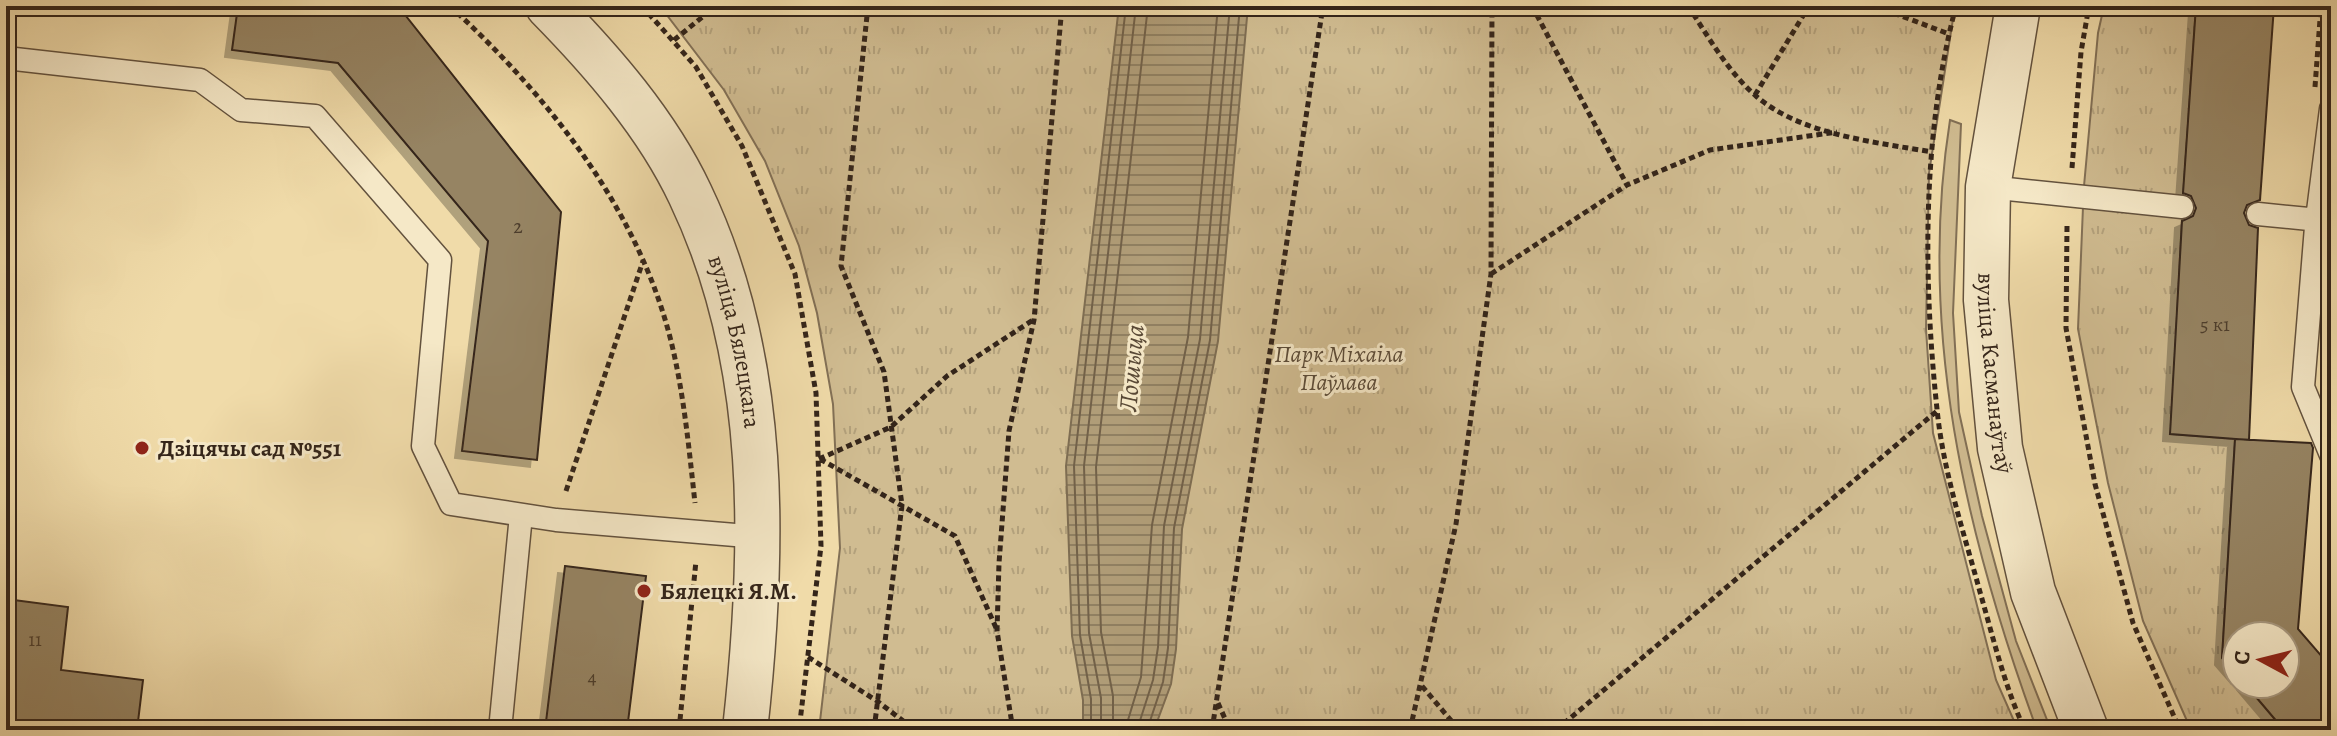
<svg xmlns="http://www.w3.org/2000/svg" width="2337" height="736" viewBox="0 0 2337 736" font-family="Alegreya,serif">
<defs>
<pattern id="park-tufts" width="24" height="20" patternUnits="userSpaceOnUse" patternTransform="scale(2)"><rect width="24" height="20" fill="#d0bc91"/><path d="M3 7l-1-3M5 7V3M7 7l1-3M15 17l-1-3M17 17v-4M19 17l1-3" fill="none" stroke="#b3a17c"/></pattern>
<pattern id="water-rules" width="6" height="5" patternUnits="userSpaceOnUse" patternTransform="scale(2)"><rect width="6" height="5" fill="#b09d78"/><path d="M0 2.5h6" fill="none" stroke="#908062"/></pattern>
<filter id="shadow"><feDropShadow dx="-7" dy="7" stdDeviation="0" flood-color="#0004"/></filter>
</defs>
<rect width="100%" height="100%" fill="#f0dba9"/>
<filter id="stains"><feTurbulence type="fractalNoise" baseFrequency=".0025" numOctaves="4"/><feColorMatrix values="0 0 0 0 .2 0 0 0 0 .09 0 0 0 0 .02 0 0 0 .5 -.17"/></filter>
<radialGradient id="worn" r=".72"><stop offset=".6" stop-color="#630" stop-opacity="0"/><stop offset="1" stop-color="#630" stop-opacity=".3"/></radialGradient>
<path fill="#d0bc91" stroke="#827056" stroke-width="2" d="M1950,120L1961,124L1953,313L1959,412L1982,516L2016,641L2051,730H2037C1965,533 1917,330 1950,120Z"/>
<path fill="url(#park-tufts)" stroke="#827056" stroke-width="2" d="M660,6H1955L1929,173L1926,329L1933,433L1996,680L2018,730H819L840,548L833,404L817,313L799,246L765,161L724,90Z
M2104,6H2196L2183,197L2084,186L2098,33Z
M2083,207L2182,217L2171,434L2235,439L2222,658L2237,675V684H2245L2284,730H2191L2143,621L2108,483L2078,329Z"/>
<path fill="url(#water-rules)" stroke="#7e6d52" stroke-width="2" d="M1119,6H1248L1218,341L1182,529L1176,649L1171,684L1154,730H1083V700L1072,636L1066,466Z"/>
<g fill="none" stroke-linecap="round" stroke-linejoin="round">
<path stroke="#726149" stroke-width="2" d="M1091,730V699L1080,635L1074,466L1126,6
M1101,730V698L1089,633L1084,466L1136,6
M1113,730V696L1101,632L1096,467L1148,6
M1125,730L1141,677L1152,525L1188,337L1218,6
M1137,730L1153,680L1158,647L1164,526L1200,339L1230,6
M1147,730L1163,682L1168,648L1174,528L1210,340L1240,6"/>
</g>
<path fill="#968464" stroke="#34251a" stroke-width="2" filter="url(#shadow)" d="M238,6H398L561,212L537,460L462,451L488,241L338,63L232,50Z
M2196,6H2274L2260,200L2247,205L2244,213L2249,225L2258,228L2249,440L2170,434L2182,221L2193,216L2196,208L2191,196L2183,193Z
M2235,439L2311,443L2313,448L2298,629L2331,667V730H2284L2245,684H2285V636H2237V675L2222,658Z
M565,566L646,576L627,730H545Z
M6,599L68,607L61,670L143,680L137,730H65L6,723Z"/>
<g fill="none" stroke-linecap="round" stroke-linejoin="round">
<defs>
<path id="service" d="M6,58L200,80L241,110L315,116L440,260L423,446L451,504L556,520L759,537
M2331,109L2316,227L2303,387L2331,455
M1988,187L2182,207
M2258,214L2329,221
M500,730L521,515"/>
<g id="tertiary">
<path id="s1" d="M548,6C602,61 657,124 690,194C770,361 765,550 745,730"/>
<path id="s2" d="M2018,6L1988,187L1986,300L2000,448L2033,592L2086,730"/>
</g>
</defs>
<use href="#service" stroke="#63523e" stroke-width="25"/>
<use href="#tertiary" stroke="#63523e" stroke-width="47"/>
<path stroke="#34251a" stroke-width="5" stroke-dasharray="6 4" stroke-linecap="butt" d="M450,6C549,97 638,209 671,341C684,394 689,449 695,503
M642,6L696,67L742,146L795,274L816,393L821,546L799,730
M868,6L841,266L884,372L902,505L874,730
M1532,6L1627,185
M1688,6C1708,36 1728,72 1756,96C1801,135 1875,142 1932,152
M1875,6L1949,34
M1956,6C1922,134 1923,278 1937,409C1943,471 1964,533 1980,592C1993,637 2005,688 2025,730
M674,40L716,6
M2315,87L2321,6
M1755,95L1809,6
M2072,168L2081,52L2089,6
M2067,226L2066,328L2095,484L2133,623L2180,730
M1491,274L1627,185L1710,150L1837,132
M819,459L891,427L947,376L1033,320
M820,459L955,536L997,630
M566,491L643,261
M808,657L877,701L915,730
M1422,686L1459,730
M1218,703L1230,730
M679,730L696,561
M1013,730L997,631L999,563L1009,431L1034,320L1062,6
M1212,730L1323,6
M1410,730L1456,524L1491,274L1492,6
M1556,730L1937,411"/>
<use href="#service" stroke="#f5e8c7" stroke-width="22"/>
<use href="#tertiary" stroke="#f5e8c7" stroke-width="44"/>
</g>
<g fill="#8f2418" stroke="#f5e8c7" stroke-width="3">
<circle cx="142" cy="448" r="8"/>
<circle cx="644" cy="591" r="8"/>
</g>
<g text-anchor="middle" stroke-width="6" stroke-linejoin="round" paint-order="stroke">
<g font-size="20" fill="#4c3d2c">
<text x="518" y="233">2</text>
<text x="2215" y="331">5 к1</text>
<text x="35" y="646">11</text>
<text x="592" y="684">4</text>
</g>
<g font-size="24" fill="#34251a" stroke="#f5e8c7">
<text dy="8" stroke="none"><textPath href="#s1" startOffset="392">вуліца Бялецкага</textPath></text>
<text dy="8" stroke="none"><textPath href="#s2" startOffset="370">вуліца Касманаўтаў</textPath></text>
</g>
<g font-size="24" font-style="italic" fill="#5b4b38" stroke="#f5e8c7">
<text x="1339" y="362">Парк Міхаіла<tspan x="1339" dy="28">Паўлава</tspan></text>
</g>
<g font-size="24" font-weight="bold" fill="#34251a" stroke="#f5e8c7" text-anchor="start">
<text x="158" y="456">Дзіцячы сад №551</text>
<text x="660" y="599">Бялецкі Я.М.</text>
</g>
<g font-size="26" font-style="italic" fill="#594936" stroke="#f5e8c7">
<text transform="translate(1131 368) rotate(-85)" y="9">Лошыца</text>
</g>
</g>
<rect width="2337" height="736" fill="none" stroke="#f0dba9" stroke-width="32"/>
<rect x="8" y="8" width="2321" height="720" fill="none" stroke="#34251a" stroke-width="4"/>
<rect x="16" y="16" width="2305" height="704" fill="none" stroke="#34251a" stroke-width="2"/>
<g transform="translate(2261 660) rotate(277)"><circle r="38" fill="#f5e8c7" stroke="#a89a82" stroke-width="2"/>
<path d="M0-6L14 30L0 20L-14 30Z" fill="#8f2418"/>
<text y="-12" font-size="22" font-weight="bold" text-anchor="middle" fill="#34251a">С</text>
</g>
<rect width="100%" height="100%" filter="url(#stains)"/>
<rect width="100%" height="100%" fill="url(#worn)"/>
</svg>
